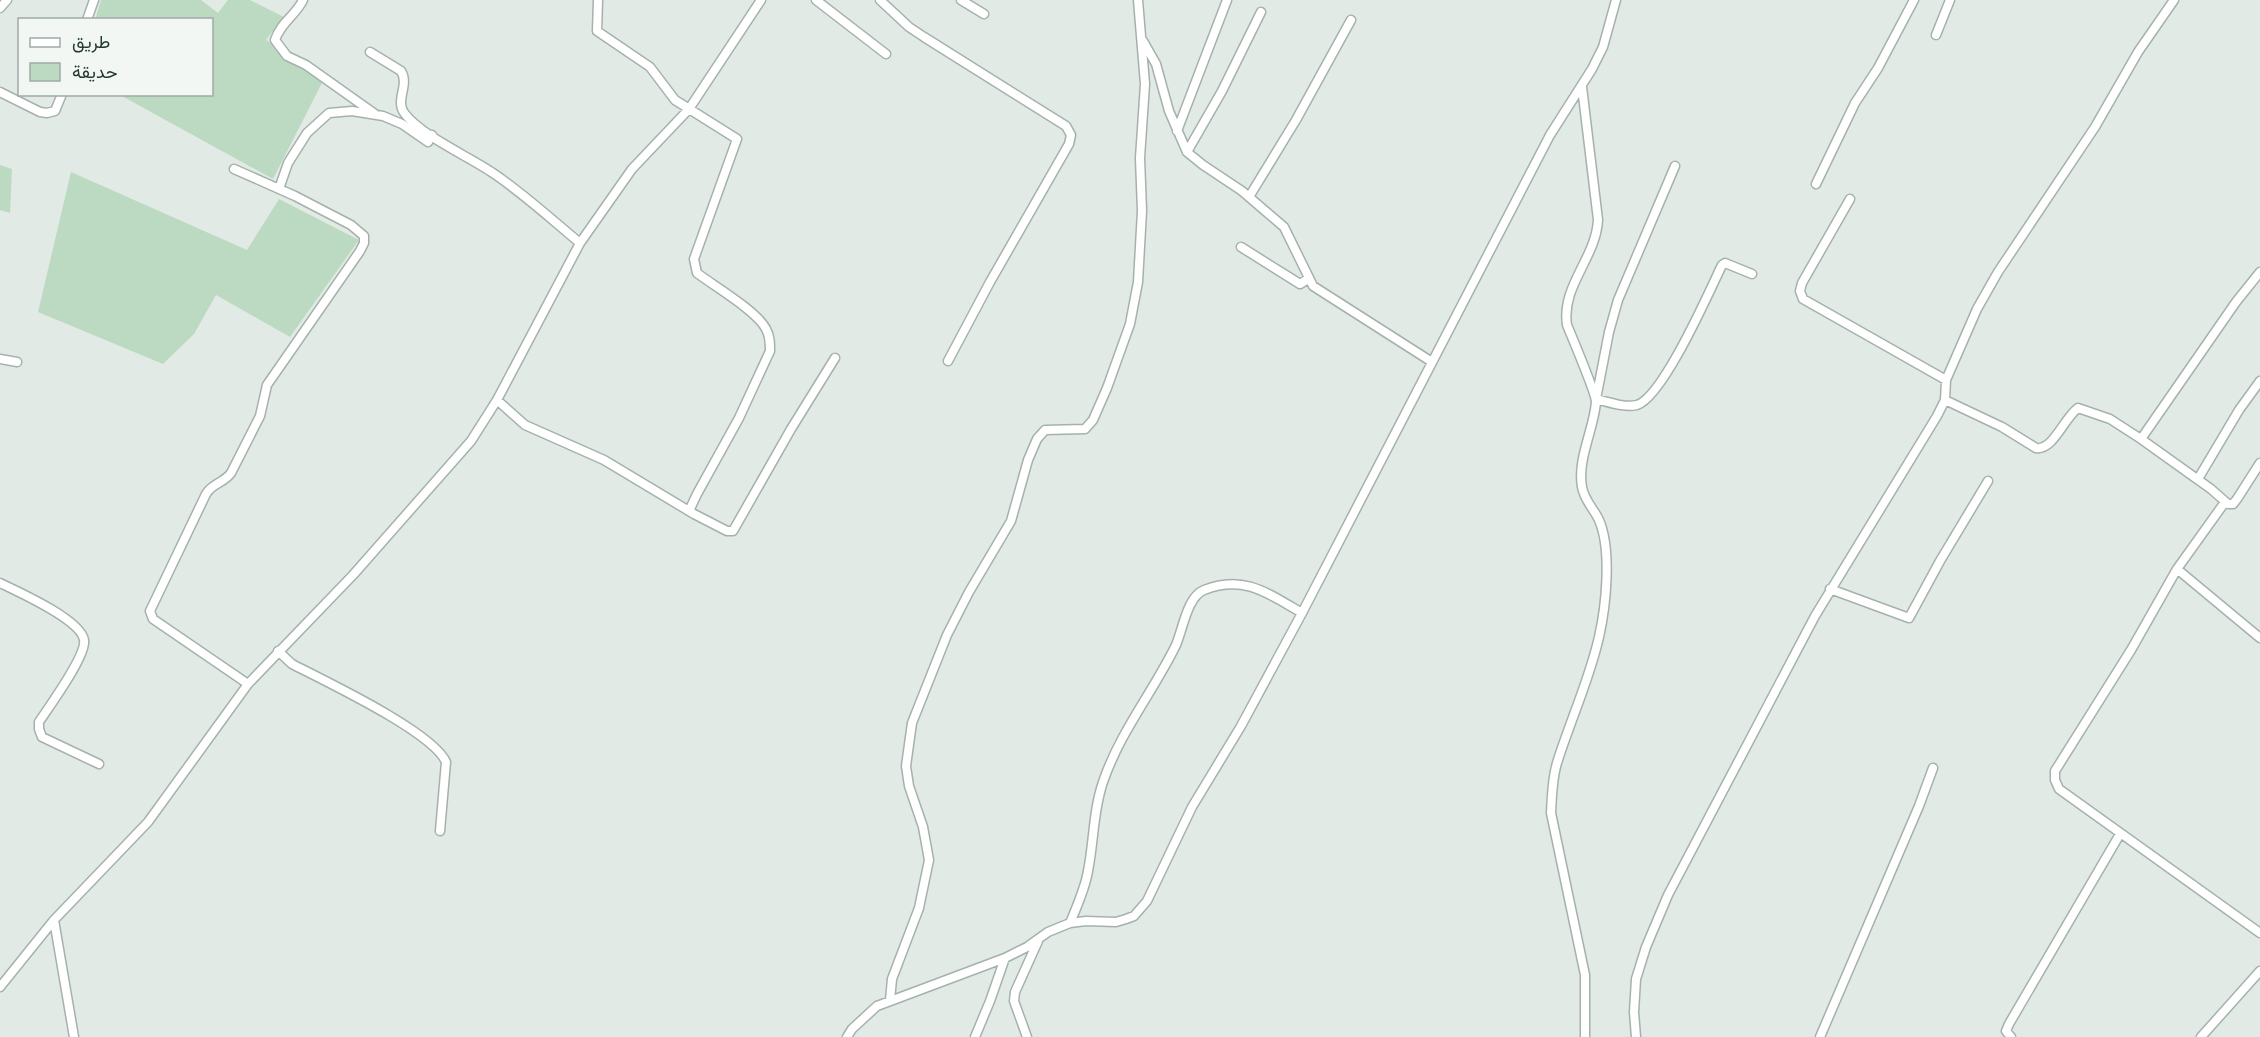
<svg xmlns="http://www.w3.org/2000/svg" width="2260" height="1037" viewBox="0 0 2260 1037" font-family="'Archivo Narrow',Vazirmatn,sans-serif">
<rect width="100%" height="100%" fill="#e2eae6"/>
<path fill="#bcdac1" d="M101,0H201L218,13L228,0H250L284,17L266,40L325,77L273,179L120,95L212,94V20H95Z
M0,165L12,169L10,213L0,210Z
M71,172L247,250L279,199L359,240L290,337L216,295L194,334L163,364L38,312Z"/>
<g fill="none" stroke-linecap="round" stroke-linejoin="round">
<defs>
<path id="minor" d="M303,0C296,15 281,22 275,40L287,56L306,65L375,114
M598,0L597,31L650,67L675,100L737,139L694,259L697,273C714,286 757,311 766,329C770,336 770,343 770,351L739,418L697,494L689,511
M816,0L886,54
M880,0L909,27L924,37L1066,126L1071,135L1069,144L990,282L948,361
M961,0L984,14
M0,8L7,0
M87,20L94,0
M1936,35L1950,0
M1143,41L1156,64L1169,111L1187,152L1203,165L1242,191L1284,227L1313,286L1432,362
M370,52L401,71C410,85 394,101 405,114C422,136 470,157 493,173C524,194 551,219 580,243
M1582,87L1598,220C1596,258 1561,286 1567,325C1572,337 1596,394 1596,402C1594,429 1577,459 1582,487C1584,500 1594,509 1599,520C1612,550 1606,606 1599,637C1589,681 1570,721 1557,763C1552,779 1552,796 1551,813L1585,975V1037
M0,92L40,112L47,113L55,111L62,94
M1177,131L1227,0
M1187,152L1222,91L1261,12
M1675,166L1618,300L1609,332L1596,399C1609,402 1624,408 1637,405C1663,397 1709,292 1722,265L1725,263L1752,274
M234,169L295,196L351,225L364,236V243L360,251L267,385L260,416L231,473C224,483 212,483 206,494L150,611L153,619L248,684
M1816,184L1855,103L1878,68L1914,0
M279,189L288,163L307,133L329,113L352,111L383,116L402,124L428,142L432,135
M1249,197L1296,120L1351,20
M1850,199L1802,283L1800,291L1803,299L1946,380
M1241,247L1300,284L1308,279
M2260,272L2236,302L2141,439L2211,489L2228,504H2233L2237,499L2260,463
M0,359L17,362
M497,400L525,425L604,460L694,514L727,531H733L791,429L835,358
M1945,400L2002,427L2036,448C2053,451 2064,418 2078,408L2110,419L2141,439
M2198,479L2239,410L2260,381
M2225,502L2177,569L2260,638
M2177,569L2131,650L2055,771V780L2059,789L2260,933
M0,583C19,592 81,620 84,640C87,655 49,707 39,722V729L42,737L99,764
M1830,589L1909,618L1940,561L1988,481
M278,651L292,664C325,681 433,732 446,762L440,831
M54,920L74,1037
M1070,923C1077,906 1085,889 1088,871C1094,841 1093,811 1103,782C1120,732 1153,692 1176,645C1183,629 1187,597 1204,590C1244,574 1269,594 1302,613
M0,987L54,920L148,822L248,684L353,575L471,441L497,400L580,243L632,169L689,109L761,0
M890,1000L892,979L919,908L929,860L923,827L909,786L906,766L912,723L947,635L969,592L1011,521L1028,460L1037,439L1045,430L1085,429L1093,420L1107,388L1130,324L1138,282L1142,211L1140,158L1145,84L1138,0
M847,1037L852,1029L877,1006L1005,958L1027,947L1048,932L1070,923L1086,921L1116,922L1126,919L1134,916L1147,901L1192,807L1241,726L1302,613L1550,135L1592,69L1603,47L1616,0
M975,1037L990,1001L1005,958
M1027,1037L1014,1001L1015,992L1038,941
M1636,1037L1634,1012L1636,979L1646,947L1668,895L1815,616L1937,416L1945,400L1946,380L1977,309L1998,272L2095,127L2138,52L2174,0
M1820,1037L1919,806L1933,768
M2011,1037L2006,1031L2009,1024L2120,834
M2201,1037L2260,971"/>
</defs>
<use href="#minor" stroke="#a5b2ac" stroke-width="11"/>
<use href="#minor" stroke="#fff" stroke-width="8"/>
</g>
<rect x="18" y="18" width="195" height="78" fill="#f2f7f4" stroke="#9faba6" stroke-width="1.5"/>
<rect x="30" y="38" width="30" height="9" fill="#ffffff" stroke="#9faba6" stroke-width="1.5"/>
<text x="72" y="48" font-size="18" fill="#233a31">طريق</text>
<rect x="30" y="63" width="30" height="18" fill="#bcdac1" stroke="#9faba6" stroke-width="1.5"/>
<text x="72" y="78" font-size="18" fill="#233a31">حديقة</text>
</svg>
